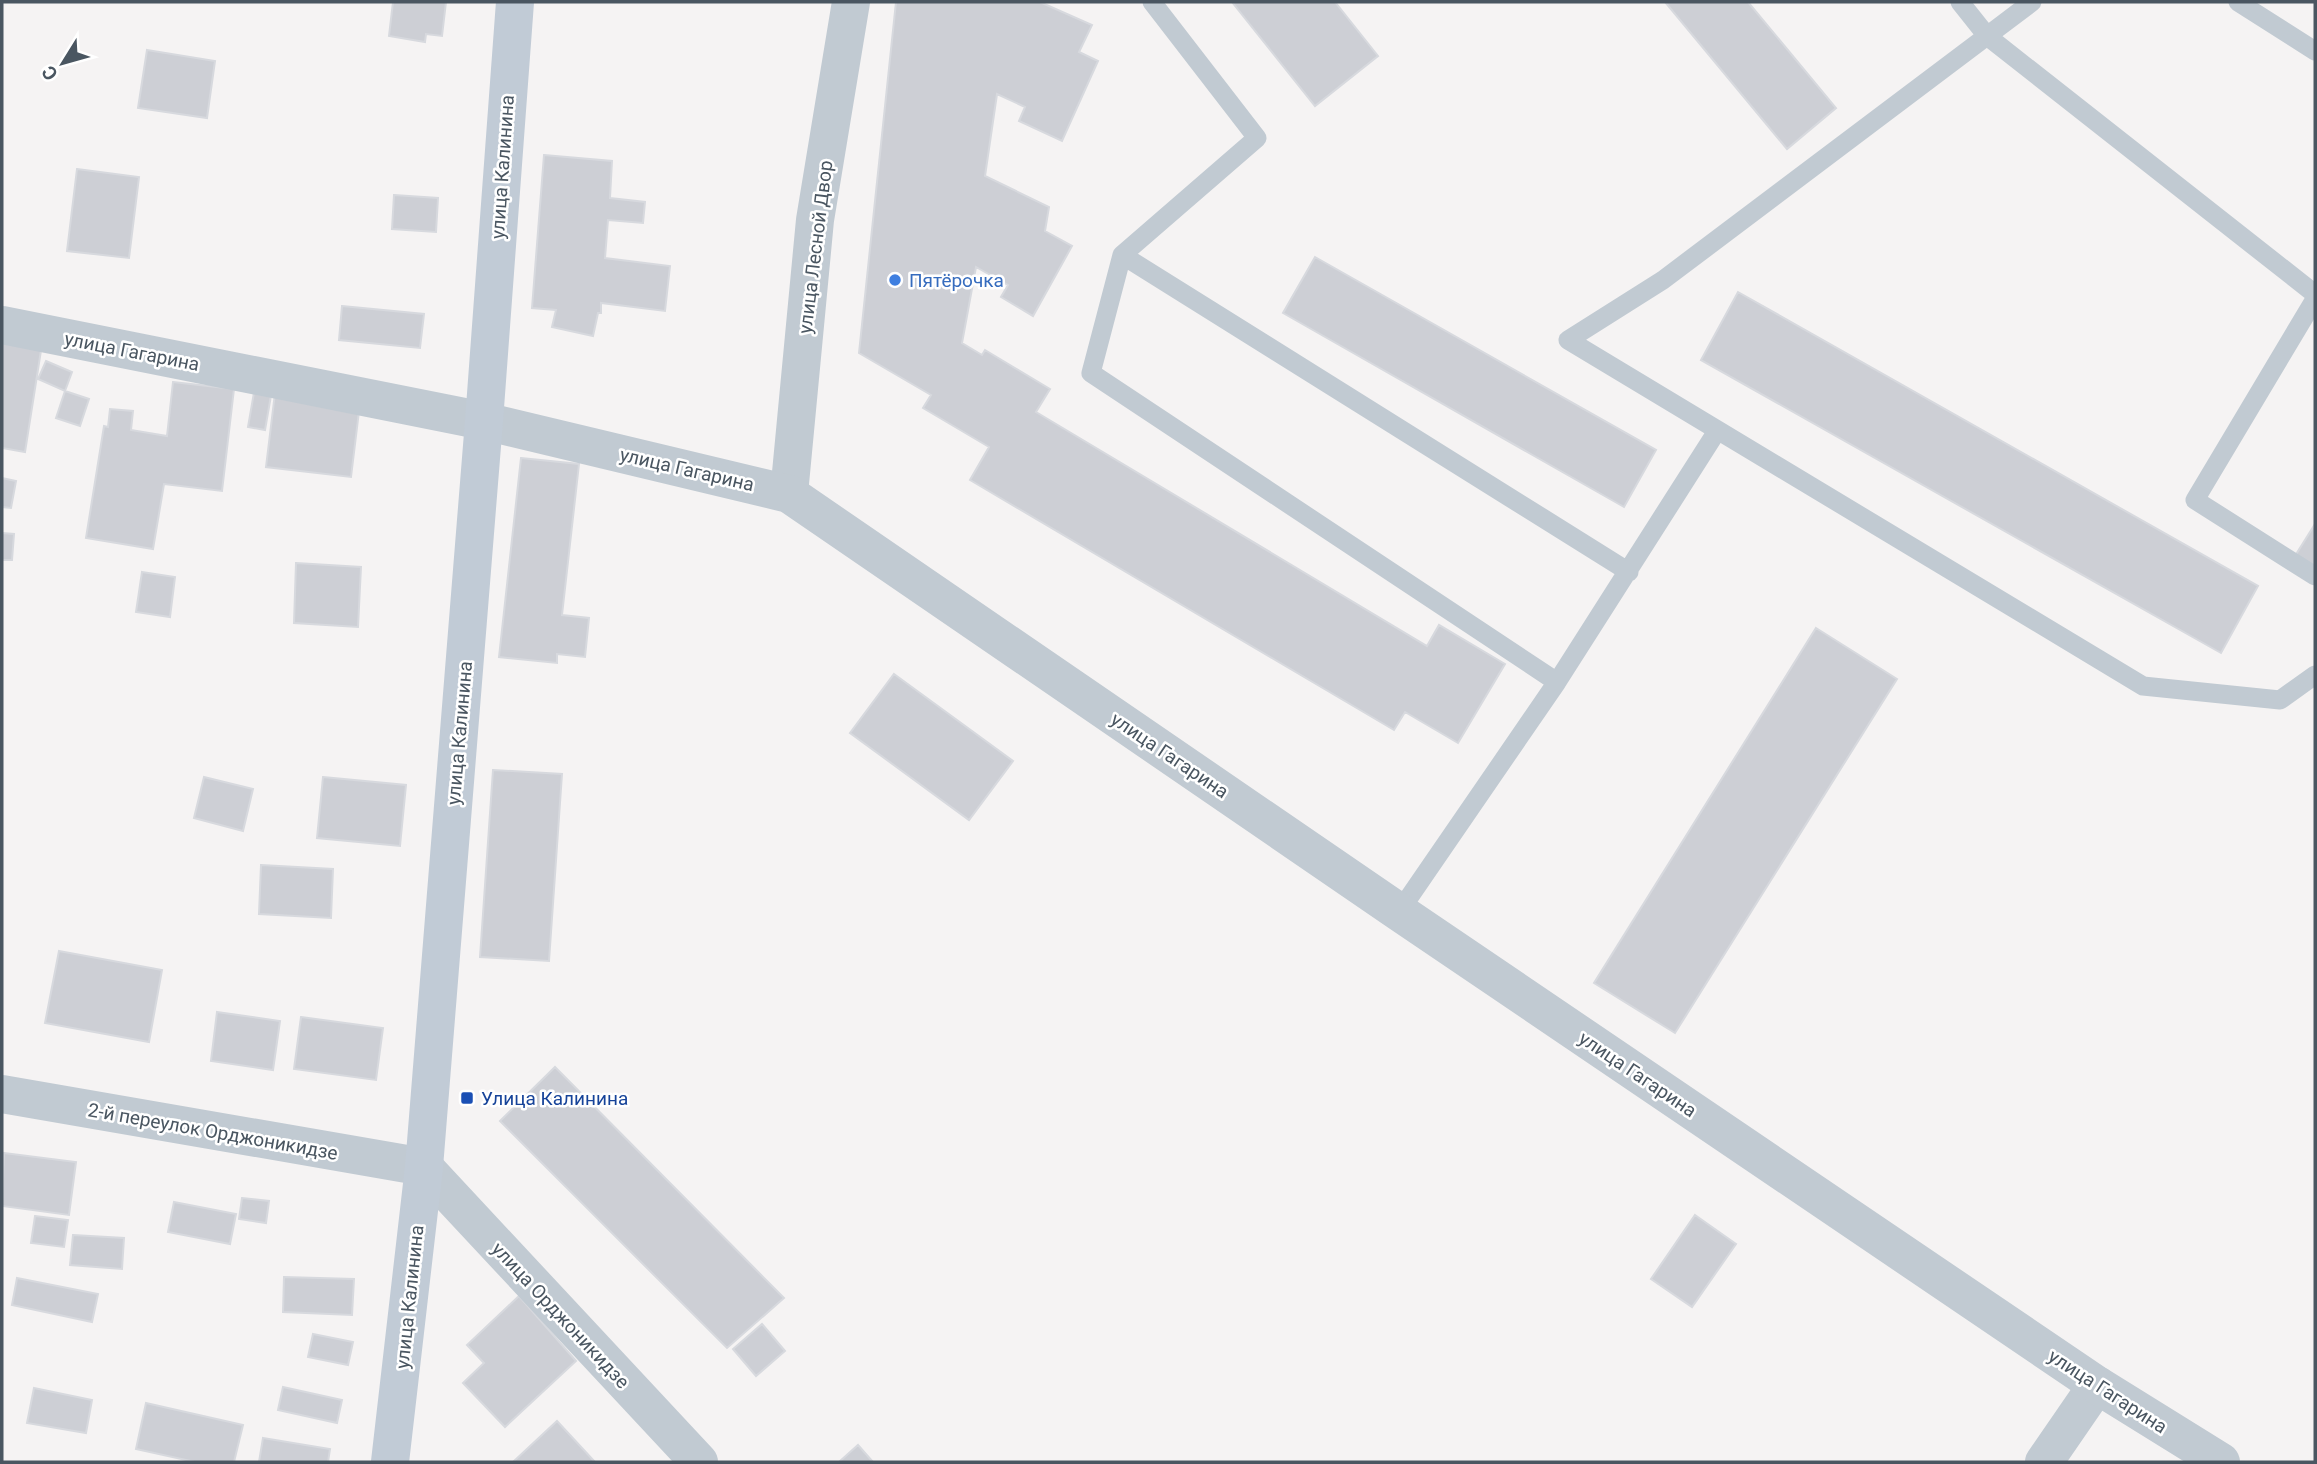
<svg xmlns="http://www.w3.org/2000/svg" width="2317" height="1464" viewBox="0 0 2317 1464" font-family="Roboto,sans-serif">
<rect width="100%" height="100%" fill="#f5f3f3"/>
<path fill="#cdcfd5" stroke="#d7d9de" stroke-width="2" d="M393,2H446L442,36L426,34L425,42L389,36Z
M896,2H1040L1092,25L1079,52L1098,61L1062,141L1019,121L1025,107L997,94L985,176L1049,207L1045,231L1072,246L1033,316L1001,297L1008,285L976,267L962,343L982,355L985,350L1050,389L1036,412L1427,646L1439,625L1505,664L1458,743L1405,712L1394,730L970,480L989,447L923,408L931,395L859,353Z
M1232,2H1335L1378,56L1315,106Z
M1665,2H1748L1836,108L1787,149Z
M147,50L215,61L207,118L138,108Z
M544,155L612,161L610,198L645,202L643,223L608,220L605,258L670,266L665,311L601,303V313H598L593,336L552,327L556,310L532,308Z
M77,169L139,177L129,258L67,251Z
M394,195L438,198L436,232L392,229Z
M1315,257L1656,450L1624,507L1283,313Z
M1738,292L2258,586L2221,653L1701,360Z
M342,306L424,314L420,348L339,340Z
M2,337L42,344L25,452L2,448Z
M46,361L72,372L65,391L38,379Z
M256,381L273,384L265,430L248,427Z
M173,382L234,389L222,491L164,484L153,549L86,538L104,426L108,427L110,409L133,411L131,430L167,436Z
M65,391L89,399L80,426L56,418Z
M275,393L360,403L351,477L266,467Z
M521,458L579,464L562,615L589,618L585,657L557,654V663L499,657Z
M2,478L16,481L11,508L2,507Z
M2315,524V568L2295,556Z
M2,533L14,534L12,560H2Z
M296,563L361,567L358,627L294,623Z
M142,572L175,577L170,617L136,612Z
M1816,628L1897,679L1675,1033L1594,983Z
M894,674L1013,761L969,820L850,733Z
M493,770L562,774L549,961L480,957Z
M204,777L253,789L243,831L194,818Z
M323,777L406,785L400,846L317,838Z
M261,865L333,869L331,918L259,914Z
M59,951L162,970L149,1042L45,1023Z
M217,1012L280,1021L273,1070L211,1061Z
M301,1017L383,1028L376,1080L294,1069Z
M555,1067L784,1298L727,1348L500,1121Z
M4,1153L76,1162L69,1215L2,1206Z
M242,1198L269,1201L266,1223L239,1219Z
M174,1202L236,1214L230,1244L168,1232Z
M1695,1215L1736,1244L1692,1307L1651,1279Z
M35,1216L68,1220L64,1247L31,1243Z
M73,1235L124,1238L122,1269L70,1265Z
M284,1277L354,1279L352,1315L283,1312Z
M17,1278L98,1294L92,1322L12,1305Z
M519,1296L576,1361L505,1427L463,1383L484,1363L467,1345Z
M762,1324L785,1351L756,1376L733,1349Z
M313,1334L353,1342L348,1365L308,1357Z
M283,1387L342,1400L337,1423L278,1410Z
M34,1388L92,1400L86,1433L27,1423Z
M146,1403L243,1425L234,1462H195L136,1449Z
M557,1421L595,1462H513Z
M263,1438L330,1449L328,1462H259Z
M858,1445L873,1462H839Z"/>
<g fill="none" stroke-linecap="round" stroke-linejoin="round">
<path stroke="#c1cad2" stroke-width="19" d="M1152,2L1257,138L1122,255L1091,373L1557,682
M1960,2L1987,36L1663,280L1568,340L2143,686L2280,700L2315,675
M2032,2L1987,36L2315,294
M2238,2L2315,51
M1122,255L1629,572
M2315,299L2195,500L2315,576
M1399,912L1557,682L1717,431"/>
<path stroke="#c1cad2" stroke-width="38" d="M2,325L484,421
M789,494L815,220L851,2
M2,1094L424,1167
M2044,1462L2097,1385"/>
<path stroke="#c1cad2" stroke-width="38" d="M484,421L789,494L1399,912L2097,1385L2221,1462
M424,1167L699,1462"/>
<path stroke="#c1cbd6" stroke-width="38" d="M390,1462L424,1167L484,421L515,2"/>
</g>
<circle fill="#3f7fe0" stroke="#fff" stroke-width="2.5" cx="895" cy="280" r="7"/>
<rect fill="#1a4fb4" stroke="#fff" stroke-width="2.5" x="460" y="1091" width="14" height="14" rx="3.5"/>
<g text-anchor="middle" stroke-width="5" stroke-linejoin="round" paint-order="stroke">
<g font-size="19" fill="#4a5661" stroke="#fff">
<text transform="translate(502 167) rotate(-86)" y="7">улица Калинина</text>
<text transform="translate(815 247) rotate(-83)" y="7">улица Лесной Двор</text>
<text transform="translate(132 351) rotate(11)" y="7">улица Гагарина</text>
<text transform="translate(687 469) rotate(13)" y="7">улица Гагарина</text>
<text transform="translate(459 733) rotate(-85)" y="7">улица Калинина</text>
<text transform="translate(1170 755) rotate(34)" y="7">улица Гагарина</text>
<text transform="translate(1638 1074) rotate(34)" y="7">улица Гагарина</text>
<text transform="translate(213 1131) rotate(10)" y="7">2-й переулок Орджоникидзе</text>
<text transform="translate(409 1297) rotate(-84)" y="7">улица Калинина</text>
<text transform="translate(561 1315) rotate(47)" y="7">улица Орджоникидзе</text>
<text transform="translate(2108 1391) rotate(33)" y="7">улица Гагарина</text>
</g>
<g font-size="19" fill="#366cbe" stroke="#fff" text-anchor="start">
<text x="909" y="287">Пятёрочка</text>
</g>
<g font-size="19" fill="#164399" stroke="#fff" text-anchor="start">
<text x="481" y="1105">Улица Калинина</text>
</g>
</g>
<rect width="2317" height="1464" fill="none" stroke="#4a5661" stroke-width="7"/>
<g transform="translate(63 63) rotate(233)" stroke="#ffffff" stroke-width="5" paint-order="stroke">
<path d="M0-5L12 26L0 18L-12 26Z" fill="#4a5661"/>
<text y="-10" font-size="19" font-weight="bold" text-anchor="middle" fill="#4a5661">С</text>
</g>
</svg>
